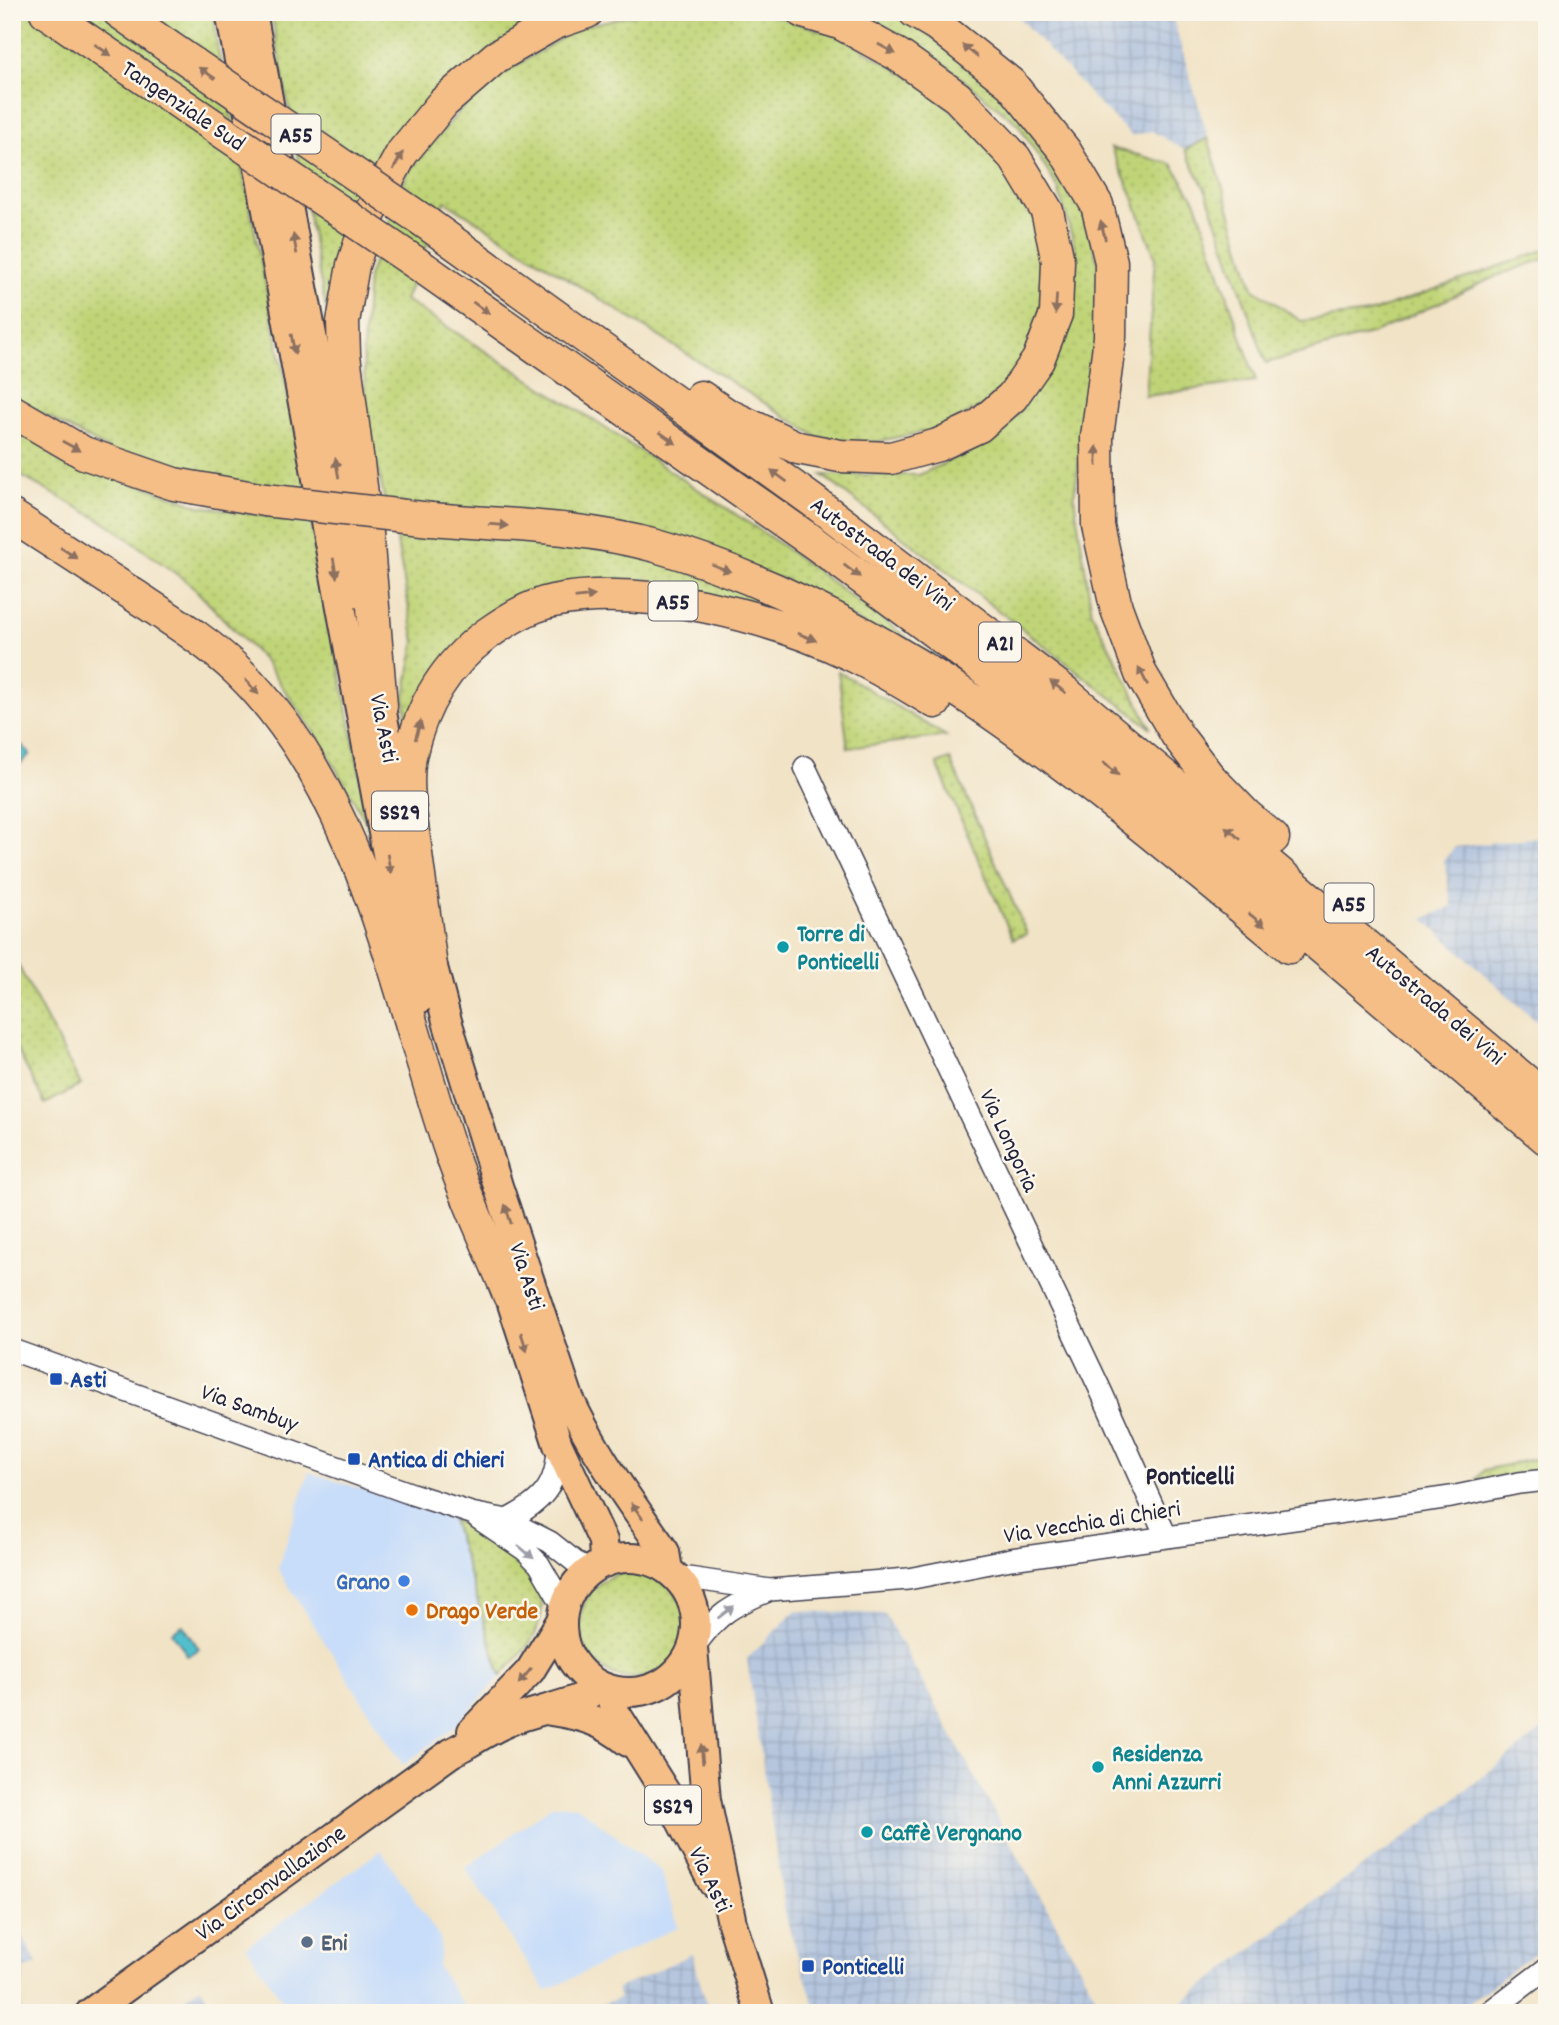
<svg xmlns="http://www.w3.org/2000/svg" width="1559" height="2025" viewBox="0 0 1559 2025" font-family="Dekko,sans-serif">
<defs>
<pattern id="industrial-grid" width="8" height="8" patternUnits="userSpaceOnUse" patternTransform="scale(1.75)"><rect width="8" height="8" fill="#b6c6de"/><path d="M0 4h8M4 0v8" fill="none" stroke="#9caabf"/></pattern>
<pattern id="grass-dots" width="8" height="8" patternUnits="userSpaceOnUse" patternTransform="scale(1.75)"><rect width="8" height="8" fill="#c0d477"/><path d="M2 2h.1M6 6h.1" fill="none" stroke="#a5b668" stroke-width="1.8" stroke-linecap="round"/></pattern>
</defs>
<rect width="100%" height="100%" fill="#fbf7ec"/>
<filter id="ink" filterUnits="userSpaceOnUse"><feTurbulence type="fractalNoise" baseFrequency=".0143" numOctaves="2"/><feDisplacementMap in="SourceGraphic" scale="14" xChannelSelector="R" yChannelSelector="G"/><feConvolveMatrix kernelMatrix="1 2 1 2 8 2 1 2 1" color-interpolation-filters="sRGB"/></filter>
<filter id="wash" filterUnits="userSpaceOnUse"><feTurbulence type="fractalNoise" baseFrequency=".00686" numOctaves="4" result="noise"/><feDisplacementMap in="SourceGraphic" scale="28" xChannelSelector="R" yChannelSelector="G"/><feGaussianBlur stdDeviation="1.57" result="paint"/><feColorMatrix in="noise" values="0 0 0 0 0 0 0 0 0 0 0 0 0 0 0 0 0 1.4 0 .05"/><feComposite in="paint" operator="in"/></filter>
<g filter="url(#wash)">
<rect width="100%" height="100%" fill="#f1e3c6"/>
<path fill="#c8ddf9" d="M309,1472L452,1519L501,1676L452,1729L403,1765L278,1569Z
M553,1805L577,1806L661,1871L678,1927L546,1991L465,1868Z
M381,1850L441,1940L438,1967L468,2013H420L412,2000L394,2013H291L246,1947Z"/>
<path fill="url(#industrial-grid)" d="M1011,12H1171L1208,138L1185,150L1152,131L1132,136L1100,105L1020,19Z
M1547,836V1031L1424,919L1452,906L1444,860L1455,847Z
M795,1611L885,1614L1105,2013H817L786,1918L747,1659Z
M1547,1726V1944L1456,2013H1169L1308,1905L1407,1836Z
M12,1915L37,1964L25,1969L20,1991L21,2013H12Z
M692,1954L709,2013H575L620,1998L617,1989Z
M200,1987L218,2013H164Z"/>
<path fill="url(#grass-dots)" stroke="#717b59" stroke-width="2" d="M12,12H214L217,45L307,488L244,484L121,456L12,398Z
M271,12H551L424,109L329,327Z
M644,12H763L842,37L923,85L986,143L1025,192L1048,260L1039,319L1022,366L982,407L937,429L865,444L818,437L445,201L405,300L587,416L770,537L976,688L783,579L385,501L366,416L363,349L368,277L409,170L480,88L580,27Z
M853,12L898,13L961,56L1017,105L1080,200L1100,269V331L1088,399L1074,497L1092,613L1151,728L822,475H919L981,446L1019,412L1050,367L1073,304L1076,251L1058,188L1018,124L949,68L882,24Z
M1208,138L1253,288L1301,321L1369,313L1547,249V258L1499,275L1374,333L1266,363L1206,191L1185,150Z
M1111,148L1172,164L1196,202L1256,381L1145,396L1155,257L1131,192Z
M12,422L102,471L200,506L311,522L371,831L321,742L265,662L190,584L108,524L12,471Z
M395,531L556,541L657,559L821,622L684,593L498,613L407,740L405,696L415,642Z
M838,671L946,736L848,748Z
M950,759L1027,934L1013,939L937,764Z
M12,954L81,1085L45,1104L12,1040Z
M1547,1456V1471L1476,1480L1484,1470Z
M452,1519C499,1542 563,1570 535,1634C528,1649 512,1663 501,1676Z
M580 1625a53 53 0 1 1 106 0a53 53 0 1 1-106 0Z"/>
<path fill="#53bfcd" stroke="#3a7084" stroke-width="2" d="M12,735L30,754L16,768L12,764Z
M183,1625L199,1649L188,1656L172,1632Z"/>
</g>
<g filter="url(#ink)">
<g fill="none" stroke-linecap="round" stroke-linejoin="round">
<defs>
<path id="minor" d="M805,767L1100,1389L1166,1536
M12,1350L412,1494L471,1513L507,1520L550,1542L588,1572
M478,1518L525,1550L539,1564L564,1607
M507,1520C542,1502 557,1487 558,1447
M675,1576L770,1590L908,1579L1011,1559L1451,1497L1519,1483L1547,1480
M693,1648C718,1614 729,1607 768,1591
M1488,2013L1547,1968"/>
<path id="major" d="M230,12L393,886L419,999
M252,12L360,594
M377,686L400,808
M427,944L447,1021L498,1186L569,1398C594,1454 631,1502 665,1552L668,1570
M502,1273L558,1445L603,1541L604,1563
M562 1625a67 67 0 1 1 134 0a67 67 0 1 1-134 0Z
M693,1648L706,1800L732,1923L760,2013
M609,1689L615,1712L669,1798L713,1883
M551,1711C583,1716 602,1721 628,1742
M472,1731L530,1671L562,1619
M90,2013L451,1753C472,1742 493,1727 515,1719C543,1709 578,1703 602,1687"/>
<path id="highway" d="M46,12L214,126
M119,12L166,45
M915,12L937,25L1011,84L1065,151L1097,205L1111,262L1110,337L1097,437L1098,526L1116,607L1141,674L1177,735L1210,778L1246,815L1273,838
M425,222L813,501L1065,692L1547,1099
M425,269L817,545L979,665L1089,750L1547,1139
M701,397L726,414L798,448L840,456L891,458L938,445L979,426L1012,397L1038,360L1056,314L1058,261L1047,211L1015,158L957,97L898,55L840,23L803,12
M12,411L84,453L174,484L265,500
M12,516C54,543 95,570 137,597C172,620 209,643 239,672C362,791 398,996 451,1153C467,1201 490,1248 509,1295
M431,519C505,525 584,526 656,546C898,615 1099,790 1289,947
M381,706L367,533L344,355L343,322L353,265L370,213L402,153L443,103L496,57L555,23L587,12
M431,967C426,927 420,886 415,846C411,818 405,785 410,756C421,706 446,664 487,634C507,620 529,606 553,601C643,583 771,616 852,655C881,669 908,686 935,702"/>
</defs>
<use href="#minor" stroke="#413f50" stroke-width="24"/>
<use href="#major" stroke="#413f50" stroke-width="32"/>
<use href="#highway" stroke="#413f50" stroke-width="35"/>
<use href="#minor" stroke="#fff" stroke-width="21"/>
<use href="#major" stroke="#f6be87" stroke-width="28"/>
<use href="#highway" stroke="#f6be87" stroke-width="32"/>
<defs>
<path id="highway-bridge" d="M166,45L425,222
M214,126L425,269
M265,500L431,519"/>
</defs>
<use href="#highway-bridge" stroke="#413f50" stroke-width="35" stroke-linecap="butt"/>
<use href="#highway-bridge" stroke="#f6be87" stroke-width="32"/>
</g>
<defs><path id="oneway-solid" d="M-6-.8H1V-3.2L6.5 0L1 3.2V.8H-6Z" transform="scale(1.75)"/></defs>
<g fill="#8c7061">
<use href="#oneway-solid" transform="translate(887 49) rotate(29)"/>
<use href="#oneway-solid" transform="translate(103 50) rotate(34)"/>
<use href="#oneway-solid" transform="translate(970 51) rotate(-141)"/>
<use href="#oneway-solid" transform="translate(207 73) rotate(-146)"/>
<use href="#oneway-solid" transform="translate(398 161) rotate(-61)"/>
<use href="#oneway-solid" transform="translate(1103 230) rotate(-104)"/>
<use href="#oneway-solid" transform="translate(295 244) rotate(-100)"/>
<use href="#oneway-solid" transform="translate(1056 304) rotate(94)"/>
<use href="#oneway-solid" transform="translate(481 308) rotate(35)"/>
<use href="#oneway-solid" transform="translate(293 344) rotate(79)"/>
<use href="#oneway-solid" transform="translate(668 438) rotate(35)"/>
<use href="#oneway-solid" transform="translate(71 446) rotate(29)"/>
<use href="#oneway-solid" transform="translate(1097 456) rotate(-90)"/>
<use href="#oneway-solid" transform="translate(337 468) rotate(-100)"/>
<use href="#oneway-solid" transform="translate(779 476) rotate(-144)"/>
<use href="#oneway-solid" transform="translate(499 525) rotate(5)"/>
<use href="#oneway-solid" transform="translate(69 553) rotate(33)"/>
<use href="#oneway-solid" transform="translate(335 568) rotate(80)"/>
<use href="#oneway-solid" transform="translate(721 568) rotate(21)"/>
<use href="#oneway-solid" transform="translate(852 571) rotate(37)"/>
<use href="#oneway-solid" transform="translate(585 597) rotate(-7)"/>
<use href="#oneway-solid" transform="translate(807 637) rotate(22)"/>
<use href="#oneway-solid" transform="translate(1143 676) rotate(-117)"/>
<use href="#oneway-solid" transform="translate(252 687) rotate(49)"/>
<use href="#oneway-solid" transform="translate(1058 687) rotate(-142)"/>
<use href="#oneway-solid" transform="translate(418 730) rotate(-74)"/>
<use href="#oneway-solid" transform="translate(1111 769) rotate(40)"/>
<use href="#oneway-solid" transform="translate(1233 833) rotate(-140)"/>
<use href="#oneway-solid" transform="translate(389 864) rotate(80)"/>
<use href="#oneway-solid" transform="translate(1257 920) rotate(39)"/>
<use href="#oneway-solid" transform="translate(508 1214) rotate(-108)"/>
<use href="#oneway-solid" transform="translate(524 1342) rotate(72)"/>
<use href="#oneway-solid" transform="translate(637 1511) rotate(-125)"/>
<use href="#oneway-solid" transform="translate(525 1676) rotate(130)"/>
<use href="#oneway-solid" transform="translate(702 1754) rotate(-95)"/>
</g>
<g fill="#9c9ca7">
<use href="#oneway-solid" transform="translate(526 1552) rotate(40)"/>
<use href="#oneway-solid" transform="translate(726 1612) rotate(-37)"/>
</g>
</g>
<g fill="#0f9aa8" stroke="#fbf7ec" stroke-width="2.5">
<circle cx="783" cy="947" r="7"/>
<circle cx="1098" cy="1767" r="7"/>
<circle cx="867" cy="1832" r="7"/>
</g>
<g fill="#1a4fb4" stroke="#fbf7ec" stroke-width="2.5">
<rect x="49" y="1372" width="14" height="14" rx="3.5"/>
<rect x="347" y="1452" width="14" height="14" rx="3.5"/>
<rect x="801" y="1959" width="14" height="14" rx="3.5"/>
</g>
<circle fill="#3f7fe0" stroke="#fbf7ec" stroke-width="2.5" cx="404" cy="1581" r="7"/>
<circle fill="#e8710a" stroke="#fbf7ec" stroke-width="2.5" cx="412" cy="1610" r="7"/>
<circle fill="#5c6f8a" stroke="#fbf7ec" stroke-width="2.5" cx="307" cy="1942" r="7"/>
<g text-anchor="middle" stroke-width="5" stroke-linejoin="round" paint-order="stroke">
<g fill="#fbf7ec" stroke="#636270" stroke-width="2">
<rect x="271.5" y="114.5" width="49" height="39" rx="5"/>
<rect x="648.5" y="581.5" width="49" height="39" rx="5"/>
<rect x="979" y="622.5" width="42" height="39" rx="5"/>
<rect x="372" y="791.5" width="56" height="39" rx="5"/>
<rect x="1324.5" y="883.5" width="49" height="39" rx="5"/>
<rect x="645" y="1785.5" width="56" height="39" rx="5"/>
</g>
<g font-size="23" font-weight="bold" fill="#22223b">
<text x="296" y="142">A55</text>
<text x="673" y="609">A55</text>
<text x="1000" y="650">A21</text>
<text x="400" y="819">SS29</text>
<text x="1349" y="911">A55</text>
<text x="673" y="1813">SS29</text>
</g>
<g font-size="24" fill="#22223b" stroke="#fbf7ec">
<text transform="translate(184 105) rotate(34)" y="8">Tangenziale Sud</text>
<text transform="translate(883 553) rotate(37)" y="8">Autostrada dei Vini</text>
<text transform="translate(385 728) rotate(79)" y="8">Via Asti</text>
<text transform="translate(1436 1004) rotate(40)" y="8">Autostrada dei Vini</text>
<text transform="translate(1010 1140) rotate(65)" y="8">Via Longoria</text>
<text transform="translate(528 1276) rotate(72)" y="8">Via Asti</text>
<text transform="translate(250 1407) rotate(20)" y="8">Via Sambuy</text>
<text transform="translate(1092 1521) rotate(-9)" y="8">Via Vecchia di Chieri</text>
<text transform="translate(711 1879) rotate(64)" y="8">Via Asti</text>
<text transform="translate(270 1882) rotate(-36)" y="8">Via Circonvallazione</text>
</g>
<g font-size="24" font-weight="bold" fill="#0d838f" stroke="#fbf7ec" text-anchor="start">
<text x="797" y="941">Torre di<tspan x="797" dy="28">Ponticelli</tspan></text>
<text x="1112" y="1761">Residenza<tspan x="1112" dy="28">Anni Azzurri</tspan></text>
<text x="881" y="1840">Caffè Vergnano</text>
</g>
<g font-size="24" font-weight="bold" fill="#164399" stroke="#fbf7ec" text-anchor="start">
<text x="70" y="1387">Asti</text>
<text x="368" y="1467">Antica di Chieri</text>
<text x="822" y="1974">Ponticelli</text>
</g>
<g font-size="24" font-weight="bold" fill="#366cbe" stroke="#fbf7ec" text-anchor="end">
<text x="390" y="1589">Grano</text>
</g>
<g font-size="24" font-weight="bold" fill="#c56008" stroke="#fbf7ec" text-anchor="start">
<text x="426" y="1618">Drago Verde</text>
</g>
<g font-size="24" font-weight="bold" fill="#4e5e75" stroke="#fbf7ec" text-anchor="start">
<text x="321" y="1950">Eni</text>
</g>
<g font-size="26" font-weight="bold" fill="#22223b" stroke="#fbf7ec">
<text x="1190" y="1484">Ponticelli</text>
</g>
</g>
<rect width="1559" height="2025" fill="none" stroke="#fbf7ec" stroke-width="42"/>
</svg>
